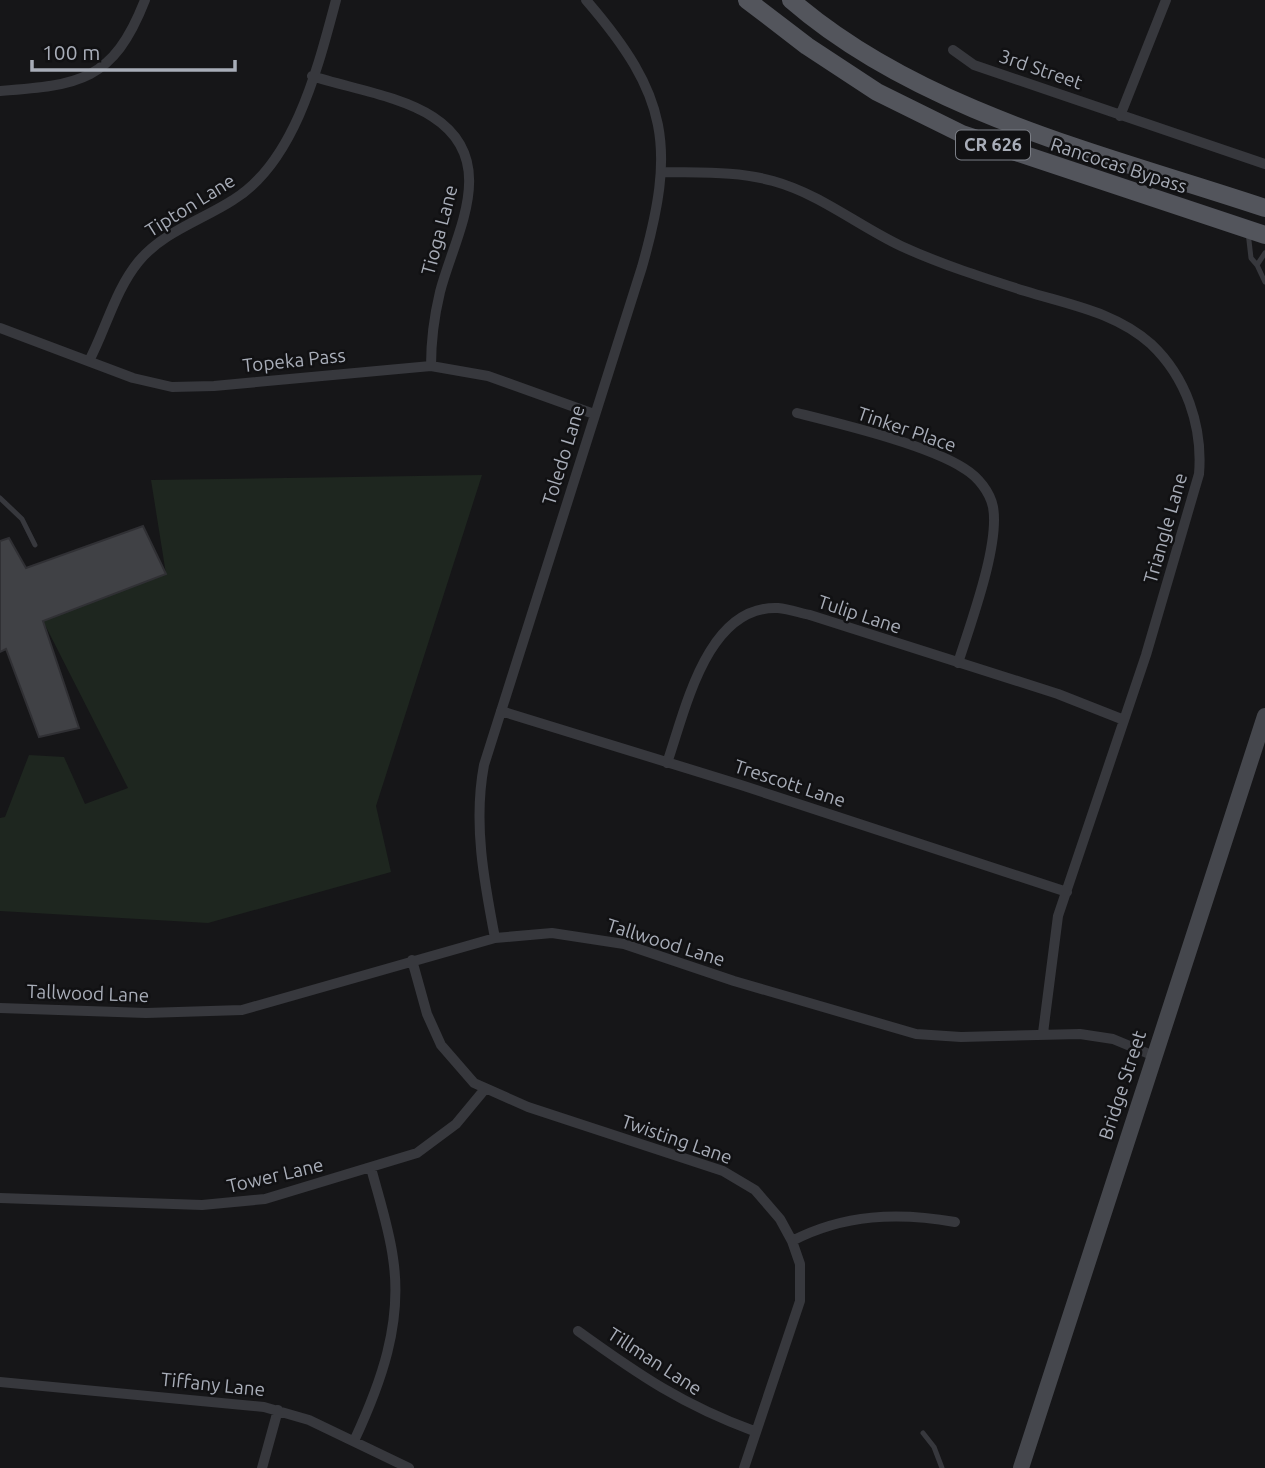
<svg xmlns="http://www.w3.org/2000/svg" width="1265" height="1468" viewBox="0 0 1265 1468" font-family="Ubuntu,sans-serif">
<rect width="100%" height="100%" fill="#161618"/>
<path fill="#1e261f" d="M482,475L376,806L391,872L208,923L0,911V818L5,817L29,755L64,757L85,804L128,788L43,621L166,574L151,480Z"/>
<path fill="#404145" stroke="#303034" stroke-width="2" d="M143,526L166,574L43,621L79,728L39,737L6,649L0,652V541L9,538L26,568Z"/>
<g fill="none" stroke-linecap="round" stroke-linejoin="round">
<path stroke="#37383d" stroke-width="5" d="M1248,232L1251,258L1257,265L1265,253
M1257,265L1265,282
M0,498L22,519L35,545
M923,1433L934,1447L942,1468"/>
<path stroke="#37383d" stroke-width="10" d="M953,50L974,65L1265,164
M312,76C349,88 401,96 433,117C501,161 455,234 440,292C434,317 431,340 431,366
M0,91C79,85 113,82 145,0
M1120,116L1166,0
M662,172C699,173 738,171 773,181C820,194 857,225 901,246C940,264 984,278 1025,291C1070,305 1115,312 1151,344C1186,377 1203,426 1199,474L1146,655L1058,916L1043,1033
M0,328L133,378L172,387L214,386L431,366L488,376L594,414
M89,361C106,329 115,290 139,261C163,232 202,220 233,200C295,162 318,67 336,0
M797,413C841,424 929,445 965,469C978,477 990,492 993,507C1000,545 970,625 958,663
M501,711L741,785L1067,892
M667,763C685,712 706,605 778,608C789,609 800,613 810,615L1058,694L1124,720
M495,938C484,881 473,823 484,765L642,267C676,147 669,96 586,0
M412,960L427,1014L441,1045L474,1083L528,1107L723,1171L755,1190L780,1219L792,1241L800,1264V1301L744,1468
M0,1008L146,1013L242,1010L495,938L552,933L624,944L734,981L916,1034L961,1037L1080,1034L1113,1039L1154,1056
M0,1198L202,1205L265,1199L417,1153L456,1124L485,1089
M792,1241C844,1214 898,1212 955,1222
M578,1331C639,1375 683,1405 754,1431
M0,1382L264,1407L309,1420L409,1468
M354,1441C381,1383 403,1323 393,1258C389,1228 379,1198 371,1168
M262,1468L278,1410"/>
<path stroke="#45474d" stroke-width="16" d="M1021,1468L1265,716"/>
<path stroke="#53555c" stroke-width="18" d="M747,0L807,46L877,92L962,134L1265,235
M791,0C920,112 1106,155 1265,208"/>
</g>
<g text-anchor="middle" stroke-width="5" stroke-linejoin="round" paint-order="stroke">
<rect fill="#111113" stroke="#7b7e86" stroke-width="2" x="956" y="130.5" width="74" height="29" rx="5"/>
<g font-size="18" font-weight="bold" fill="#a8adb8">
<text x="993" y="151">CR 626</text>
</g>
<g font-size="19" fill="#a8adb8" stroke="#111113">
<text transform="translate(1041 69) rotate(19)" y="7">3rd Street</text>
<text transform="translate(1119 165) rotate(18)" y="7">Rancocas Bypass</text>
<text transform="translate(190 205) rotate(-32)" y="7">Tipton Lane</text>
<text transform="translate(439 230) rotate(-75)" y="7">Tioga Lane</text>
<text transform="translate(294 360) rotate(-6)" y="7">Topeka Pass</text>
<text transform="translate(907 429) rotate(19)" y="7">Tinker Place</text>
<text transform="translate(563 455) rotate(-73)" y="7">Toledo Lane</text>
<text transform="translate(1165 528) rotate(-74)" y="7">Triangle Lane</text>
<text transform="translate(860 614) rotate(18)" y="7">Tulip Lane</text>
<text transform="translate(790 783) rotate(18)" y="7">Trescott Lane</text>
<text transform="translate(666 942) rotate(17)" y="7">Tallwood Lane</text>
<text transform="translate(88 993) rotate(2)" y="7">Tallwood Lane</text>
<text transform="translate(1122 1085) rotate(-72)" y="7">Bridge Street</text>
<text transform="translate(677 1139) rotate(19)" y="7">Twisting Lane</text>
<text transform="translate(275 1175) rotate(-13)" y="7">Tower Lane</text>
<text transform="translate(655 1361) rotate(33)" y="7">Tillman Lane</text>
<text transform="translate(213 1384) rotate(6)" y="7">Tiffany Lane</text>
</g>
</g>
<path d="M32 60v10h203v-10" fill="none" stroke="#a8adb8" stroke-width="3.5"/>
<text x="42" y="60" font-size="21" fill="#a8adb8" stroke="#111113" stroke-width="5" paint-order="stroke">100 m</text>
</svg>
